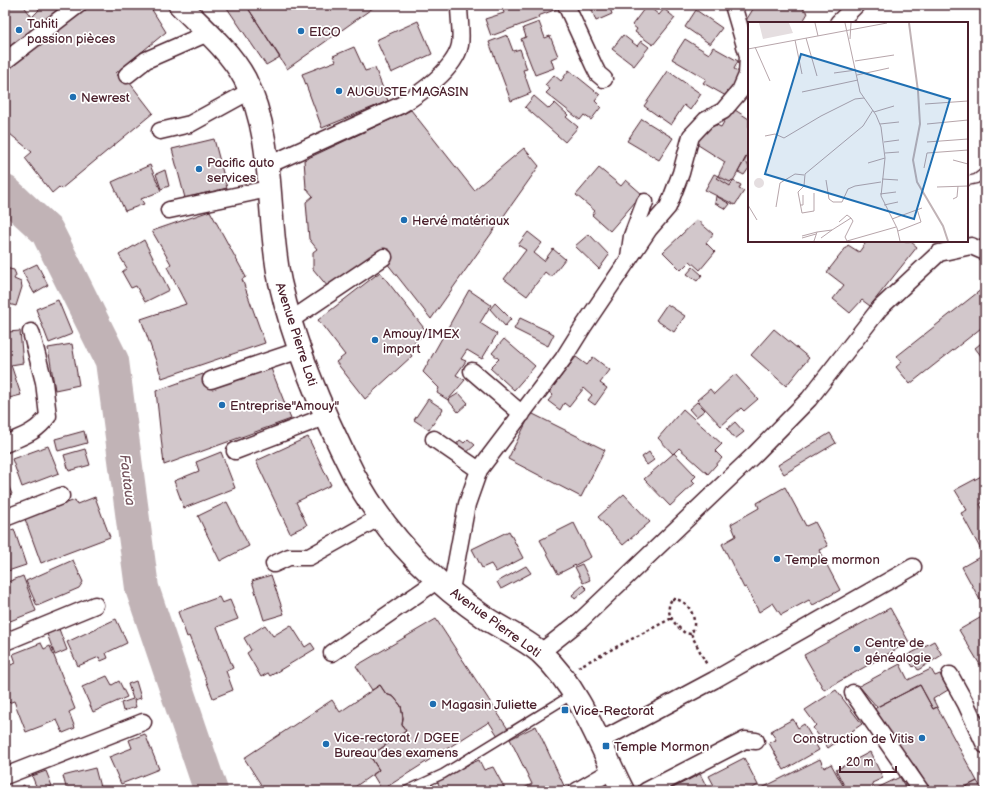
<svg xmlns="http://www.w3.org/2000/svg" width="990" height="796" viewBox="0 0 990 796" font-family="'Balsamiq Sans',sans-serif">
<rect width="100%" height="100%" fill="#fff"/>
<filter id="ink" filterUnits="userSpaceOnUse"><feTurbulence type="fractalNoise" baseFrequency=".025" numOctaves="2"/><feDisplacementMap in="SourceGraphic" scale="8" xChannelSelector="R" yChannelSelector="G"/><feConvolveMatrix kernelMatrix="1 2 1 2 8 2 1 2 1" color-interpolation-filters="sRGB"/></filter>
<g filter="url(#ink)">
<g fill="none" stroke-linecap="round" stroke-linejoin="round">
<path stroke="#c1b3b6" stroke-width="34" d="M5,192L47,231L112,361L142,588L211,791"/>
</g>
<path fill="#d2c7cb" stroke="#4a1f2b" d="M5,5H23L38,25L5,53Z
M35,5H66L39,25L33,16L39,10Z
M88,5H149L166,32L116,73L122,81L126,78L153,113L61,189L59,187L52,193L25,158L32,152L5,130V65L36,40L39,45Z
M225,5H246L280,57L266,65Z
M246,5H377L287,69Z
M506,5H556L557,9L538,16L539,18L491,36L485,19L504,13L502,7Z
M590,5H609L612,14L596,21Z
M619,5H632L621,10Z
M647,5L659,15L664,9L675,18L653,45L635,32L637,29L632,25Z
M753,5H805L803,9L808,13L802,23H749V25L745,22L755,6Z
M696,10L722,28L710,44L685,27Z
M418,21L432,54L391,73L376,40Z
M539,22L545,38L550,36L558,56L551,59L554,68L535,75L521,39L526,37L523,28Z
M507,35L513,51L520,49L527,69L523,70L531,93L511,101L489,42Z
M623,35L637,46L641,41L649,47L634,66L612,49Z
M685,39L709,54L713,47L738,61L734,69L741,73L726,96L703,83L706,79L672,59Z
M354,47L365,71L375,68L388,101L322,128L302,74L336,61L333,56Z
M569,70L600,95L595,101L601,107L591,120L584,115L580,120L546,93L550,89L545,85L554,75L561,81Z
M668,71L701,94L690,110L684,105L671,125L644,106Z
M534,96L549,109L555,103L568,115L566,117L578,127L565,142L525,107Z
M411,110L474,190L524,148L539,166L431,319L379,253L328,287L313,269V252L317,249L309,239L306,202L313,196L306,188L304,160Z
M735,110L749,119V153L730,186L717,178L725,162L695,143L707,121L721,127L728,115L729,116Z
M642,119L673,138L659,160L627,141Z
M214,139L227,188L185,198L172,149Z
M749,151V161L747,163L749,168L744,175L738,172Z
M150,165L161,191L141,199L144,204L125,211L112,182Z
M599,168L621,186L626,180L642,194L610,231L592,215L595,211L576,195Z
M165,170L169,186L161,189L156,174Z
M714,174L730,182L732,180L741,185L739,189L744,191L735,205L705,190Z
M716,196L730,204L726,209L715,203Z
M210,211L246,277L242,279L265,343L162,378L141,319L186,304L167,267L171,264L152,231Z
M697,220L713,234L706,243L715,252L700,270L690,261L681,270L663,252Z
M528,232L542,243L534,253L544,261L553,249L565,259L551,277L545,272L527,296L504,279L526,250L518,245Z
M589,234L609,255L599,269L575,246Z
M144,240L169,290L145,302L136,286L131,288L122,272L127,268L119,255Z
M867,241H910L917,247L870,306L862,300L850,313L833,299L844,285L827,272L848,245L859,252Z
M37,264L48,285L34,293L22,271Z
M693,267L702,275L697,281L687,274Z
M5,268L14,270L16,275L14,279L21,282L22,287L16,306L5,303Z
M380,272L427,332L407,348L412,356L365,399L336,362L345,355L318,320Z
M982,289L985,292V325L910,384L896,367L902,362L897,356Z
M469,290L491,305L480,323L497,334L482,359L467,350L461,359L466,361L456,375L465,380L448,400L437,393L439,388L423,372Z
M58,300L72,334L49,343L36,309Z
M495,303L511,319L505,326L490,309Z
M667,304L685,316L674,332L656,320Z
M5,306L8,332L20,331L23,363L11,365L21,395L5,399Z
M520,318L554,334L548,346L514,329Z
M774,329L809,358L786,386L751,355Z
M504,339L535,366L514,390L490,368L499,359L492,353Z
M985,340V361L975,348Z
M72,344L79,385L55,390L48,348Z
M576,357L587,365L593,357L610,370L600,383L607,388L595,405L588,400L592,395L584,388L569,407L564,403L560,410L548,401L553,395L549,392Z
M270,366L291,419L164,465L156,391L203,374L210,388Z
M735,374L758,399L744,411L741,408L721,426L697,400L710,389L714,394Z
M459,393L468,403L458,412L448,400Z
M428,399L443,409L429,430L414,420Z
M697,402L705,410L696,417L689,409Z
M683,409L722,444L715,451L722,458L708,474L679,448L673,454L658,438Z
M531,413L605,450L581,497L508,459Z
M735,422L744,432L735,439L727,429Z
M84,431L87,443L58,451L55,439Z
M830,433L836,443L784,474L778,465Z
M308,437L331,485L296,502L307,525L290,533L256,461Z
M468,439L475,445L464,455L453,448L460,440L464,443Z
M48,446L59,473L22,487L12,459Z
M85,449L90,465L69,471L64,455Z
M221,452L235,488L184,508L174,481L199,471L196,462Z
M649,452L654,460L647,465L642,457Z
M674,453L696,476L692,480L695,483L670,506L644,479Z
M985,474V501L980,504L985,514V545L980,548L961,513L967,510L955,490Z
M5,478L12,494L5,497Z
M785,487L806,526L815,522L828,546L819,550L840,590L813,605L809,600L781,615L773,603L759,612L746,587L744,588L722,544L736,536L731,524L759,508L757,503Z
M624,494L650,522L623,545L598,517Z
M95,497L110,537L41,563L25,519L75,500L77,504Z
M227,502L249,546L220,561L198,516Z
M574,523L591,557L558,574L540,540Z
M14,529L26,565L5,572V532Z
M509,531L523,558L496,572L491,564L482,568L472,549Z
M985,554V599L981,602L962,567Z
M73,560L83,582L79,588L37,606L26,581Z
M582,564L590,580L583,583L575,567Z
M526,566L531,573L501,589L497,582Z
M271,575L284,614L264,620L252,581Z
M23,576L36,611L5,623V583Z
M583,585L587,589L575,599L572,595Z
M219,597L222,603L230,600L238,619L217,627L233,668L226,671L233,690L213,698L189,636L187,637L178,612Z
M890,608L909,642L824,690L804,655Z
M985,615V673L959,630Z
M116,619L127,643L106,653L108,658L101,661L99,657L78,666L67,642Z
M436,619L508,729L498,736L489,722L382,790L373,775L379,770L370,756L406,731L402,725L403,718L401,706L394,697L386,694L380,685L372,690L356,666Z
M265,625L273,636L291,625L305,647L311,643L315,649L270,676L268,673L261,677L247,653L251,650L244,638Z
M59,629L67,650L55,655L47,634Z
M934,641L942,655L918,670L915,665L913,667L906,656Z
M41,643L44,649L50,646L75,709L69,712L75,728L63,733L57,720L26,732L14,701L5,704V667L16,663L13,654Z
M900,664L908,680L931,669L935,676L940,674L948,690L933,699L937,707L933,709L920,685L877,707L859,686Z
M107,676L112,685L119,681L127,697L93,712L82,687Z
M136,681L141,698L134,700L136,707L123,711L121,703L133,699L128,684Z
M380,685L386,694L394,697L401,706L403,718L402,725L406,731L370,756L379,770L349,791H265L244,758L332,700L340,712Z
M920,685L933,709L937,707L977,781L958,791H930L914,764L909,766L872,713L877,707Z
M836,690L862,724L828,748L813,728L816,725L805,710Z
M793,719L798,728L804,724L819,750L784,770L769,743L776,740L771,731Z
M536,726L566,790L563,791H518L532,784L510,739Z
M145,734L159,769L121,784L109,757L132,748L129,740Z
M870,752L883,778L872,783L875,789L900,777L907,791H847L836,770Z
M744,758L758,785L747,791H717L709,776Z
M820,759L824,768L831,764L846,791H756Z
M479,760L484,770L493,767L506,791H442L436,779Z
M95,768L101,791H67L63,776Z
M46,771L52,786L38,791L32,776Z
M700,774L709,791H669V790Z
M977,781L983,791H961V789Z
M429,784L432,791H415Z
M24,785L26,791H11Z"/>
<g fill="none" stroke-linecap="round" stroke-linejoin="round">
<defs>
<path id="service" d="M967,181L976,179L985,172
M406,791L443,774L573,694"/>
<path id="minor" d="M566,5L594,66L598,74L604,79
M838,23L856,5
M5,61L78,5
M127,75L146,60L208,33
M160,131L190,124L250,91
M266,166L401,105C421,93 455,69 460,45C462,33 459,18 459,5
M169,210L268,189
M629,257L632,236L645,202
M291,320L384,257
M472,371L522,414
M211,380L300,350
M434,439L479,470
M5,444C23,436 36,433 48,416L44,382L31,332
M235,451L327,416
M5,518L61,496
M274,564L289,557H309L380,517
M451,590L467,504L479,470L563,359L583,327L649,229L668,207L681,173L691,136L706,120L723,111L740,91L747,75L748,56L733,5
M5,642L95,605
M532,647L541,652L580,621L755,454L809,399L880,308L939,253L971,246L985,252
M332,653L438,580
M950,675L966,704L985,745
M853,693L921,791
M598,742L714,680L913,567
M5,776L143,722
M577,791L613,770
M646,791L745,740L756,741"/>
<path id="secondary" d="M180,5C202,27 230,51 245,79C276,139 266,217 280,282C295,349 323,414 354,475C385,534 432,581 487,619C504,630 527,640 542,654C580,689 600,746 623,791"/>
</defs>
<use href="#service" stroke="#4a1f2b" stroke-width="11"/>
<use href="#minor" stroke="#4a1f2b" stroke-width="19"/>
<use href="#secondary" stroke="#4a1f2b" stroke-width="25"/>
<path stroke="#4a1f2b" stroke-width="2.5" stroke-dasharray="3 3" stroke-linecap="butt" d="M672,599C688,598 700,620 691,634L685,633C675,625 663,612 672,599Z
M691,634L707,665
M578,667L672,618"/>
<use href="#service" stroke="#fff" stroke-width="8"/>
<use href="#minor" stroke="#fff" stroke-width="16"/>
<use href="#secondary" stroke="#fff" stroke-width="22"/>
</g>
</g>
<g fill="#1f6fb2" stroke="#fff" stroke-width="1.5">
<circle cx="19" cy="30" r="4"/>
<circle cx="301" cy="31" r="4"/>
<circle cx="339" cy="91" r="4"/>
<circle cx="73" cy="97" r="4"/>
<circle cx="199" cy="169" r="4"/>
<circle cx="404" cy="220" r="4"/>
<circle cx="375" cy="340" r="4"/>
<circle cx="222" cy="405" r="4"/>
<circle cx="777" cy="559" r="4"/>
<circle cx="857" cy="649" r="4"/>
<circle cx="433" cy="704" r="4"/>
<rect x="561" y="706" width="8" height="8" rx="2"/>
<circle cx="922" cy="738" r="4"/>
<circle cx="326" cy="744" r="4"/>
<rect x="602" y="742" width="8" height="8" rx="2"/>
</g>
<g text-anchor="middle" stroke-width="3.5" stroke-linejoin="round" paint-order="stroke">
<g font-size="13" fill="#4a1f2b" stroke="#fff" text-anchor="start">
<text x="27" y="28">Tahiti<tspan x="27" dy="15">passion pièces</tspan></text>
<text x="309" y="36">EICO</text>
<text x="347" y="96">AUGUSTE MAGASIN</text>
<text x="81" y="102">Newrest</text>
<text x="207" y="167">Pacific auto<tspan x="207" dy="15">services</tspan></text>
<text x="412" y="225">Hervé matériaux</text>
<text x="383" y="338">Amouy/IMEX<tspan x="383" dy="15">import</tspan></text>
<text x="230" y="410">Entreprise"Amouy"</text>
<text x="785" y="564">Temple mormon</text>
<text x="865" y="647">Centre de<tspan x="865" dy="15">généalogie</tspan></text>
<text x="441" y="709">Magasin Juliette</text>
<text x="573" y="715">Vice-Rectorat</text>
<text x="334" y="742">Vice-rectorat / DGEE<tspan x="334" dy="15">Bureau des examens</tspan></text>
<text x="914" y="743" text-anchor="end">Construction de Vitis</text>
<text x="614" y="751">Temple Mormon</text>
</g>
<g font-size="13" fill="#4a1f2b" stroke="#fff">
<text transform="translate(297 334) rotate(72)" y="5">Avenue Pierre Loti</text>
<text transform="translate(496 622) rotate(36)" y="5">Avenue Pierre Loti</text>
</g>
<g font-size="14" font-style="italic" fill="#74535c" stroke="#fff">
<text transform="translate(128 480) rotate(83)" y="5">Fautaua</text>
</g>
</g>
<g transform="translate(748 22)">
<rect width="220" height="220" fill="#fff"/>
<path d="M11,1H41L45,11L15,17ZM6 161a5 5 0 1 1 10 0a5 5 0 1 1-10 0Z" fill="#e5dee0"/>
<path fill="none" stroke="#c1b3b6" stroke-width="2" d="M161,1L170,69L172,102L165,138L169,160L195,204L200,219"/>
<path fill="none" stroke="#b7a5aa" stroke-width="1" d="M67,1L70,14M97,1L112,70L128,93L133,105L137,136L133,174L149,206L152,219M58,16L69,54M102,17L103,1M47,18L54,52M7,25L22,59M0,27L139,1M107,39L146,33M86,51L108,48M109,53L141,46M54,70L110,58M177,82L220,79M126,90L146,84M132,102L151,100M179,102L220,98M17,114L27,112L36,116L73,94L107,77L116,76M136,120L151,118M179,120L220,117M137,131L151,130M205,138L220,142M120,141L137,136M176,146L179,131L220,128M134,157L150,158M78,158L81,177L85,180H94L100,167L107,164L133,160M189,165L220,164M66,171V189L54,191L50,170L56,164L57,152L115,104L125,88M132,172L148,170M205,177L209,175L210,164M0,183L9,198M52,183H55V173M136,183L150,180M28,185L32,161L47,152L56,153M144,197L174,186M91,200L99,193L103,196M150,209L173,200L169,187M54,214L69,210M54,216L68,212M73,216L84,208M66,219L69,210L84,208L103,196L105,199L97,215L99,219L148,205"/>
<path fill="#1f6fb2" fill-opacity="0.15" stroke="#1f6fb2" stroke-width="2" d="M53,32L202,77L166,197L17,152Z"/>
<rect width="220" height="220" fill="none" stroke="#4a1f2b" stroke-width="2"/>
</g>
<rect width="990" height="796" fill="none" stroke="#fff" stroke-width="20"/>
<rect x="10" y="10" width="970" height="776" fill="none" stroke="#4a1f2b" stroke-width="1.5" filter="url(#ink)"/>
<path d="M840 766v6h56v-6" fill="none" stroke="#4a1f2b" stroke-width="2"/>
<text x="846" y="766" font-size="12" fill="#4a1f2b" stroke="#ffffff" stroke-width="3" paint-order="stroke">20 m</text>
</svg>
